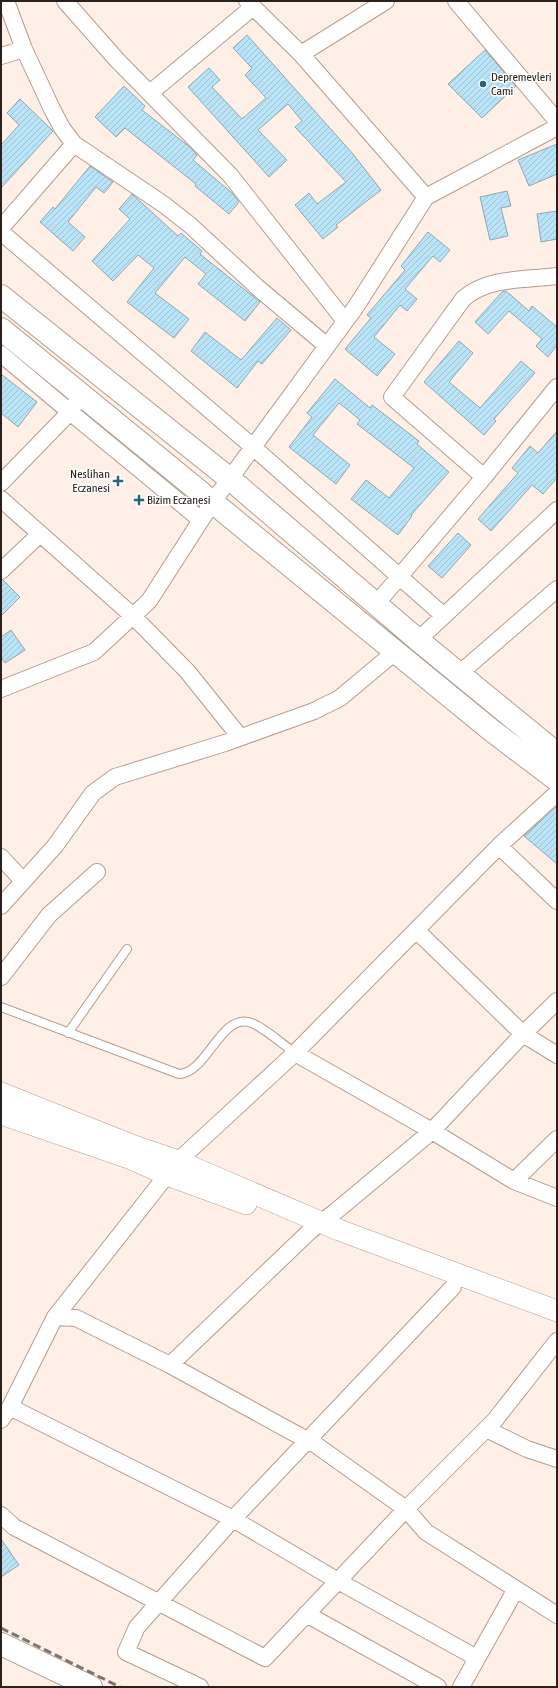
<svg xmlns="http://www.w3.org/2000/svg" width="558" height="1688" viewBox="0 0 558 1688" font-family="'Asap Condensed',sans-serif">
<defs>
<pattern id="building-hatch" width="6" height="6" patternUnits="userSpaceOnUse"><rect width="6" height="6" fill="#b9e4f7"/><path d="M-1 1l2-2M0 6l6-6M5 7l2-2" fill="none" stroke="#9fc3d3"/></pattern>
</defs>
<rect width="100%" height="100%" fill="#fff0e7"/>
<path fill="url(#building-hatch)" stroke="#8ea7b3" d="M247,35L353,154L381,190L336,225L338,227L323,239L295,205L309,193L317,204L346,182L295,127L302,121L288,104L258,130L287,160L269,177L188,87L209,68L220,80L212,87L242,119L266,98L245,75L252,68L233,48Z
M485,50L516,86L482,118L448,84Z
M124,86L145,106L142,110L191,148L197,155L193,160L232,193L239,202L229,214L195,186L196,184L125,128L116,137L95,117Z
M20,99L53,131L1,188V145L19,125L7,113Z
M557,144V174L529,186L518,160Z
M90,166L113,182L104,193L96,187L68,222L85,237L73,251L40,222L53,207L55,209Z
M507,191L511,206L501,208L508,236L490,240L480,197Z
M132,194L178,236L181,233L202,251L200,254L260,302L245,321L198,284L206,274L185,257L155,293L189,319L174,338L127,302L154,268L138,255L113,281L92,261L130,219L119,209Z
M557,211V239L541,242L537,214Z
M428,232L450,250L440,262L433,256L405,289L417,299L407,311L400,305L374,337L395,354L377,376L345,349L371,318L367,315L405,270L401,266Z
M506,291L529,311L532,306L557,327V345L548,357L536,346L542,339L509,311L488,334L475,322L502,292Z
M277,318L291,330L262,364L258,361L237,388L191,351L205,332L241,360Z
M459,341L473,353L449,382L480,408L521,361L535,373L494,419L496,421L484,435L424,382Z
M1,374L37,402L18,427L1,413Z
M335,379L370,408L372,405L419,441L417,444L449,472L411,515L412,516L398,535L351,499L366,480L389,498L414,468L357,424L360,420L339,403L313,435L350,465L336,484L289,447L312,417L307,413Z
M557,431V478L543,494L532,485L491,531L478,519L518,473L512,468L530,446L538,453Z
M458,533L471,545L442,578L428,566Z
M1,580H3L20,597L1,616Z
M11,630L25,650L5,663L1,657V637Z
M557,806V864L524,836Z
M1,1539L19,1565L1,1577Z"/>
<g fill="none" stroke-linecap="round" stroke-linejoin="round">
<defs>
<path id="service" d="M1,1007L179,1074C207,1073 220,1015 249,1022C263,1026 283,1045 295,1053
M68,1033L127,949"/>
<path id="minor" d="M6,1L24,49L52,109L62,128L74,144L163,204L190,225L257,287L327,346
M65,1L117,60L230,175L345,321
M247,1L301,54L426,197
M456,1L557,121
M301,54L386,1
M1,56L24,49
M150,93L253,7
M1,228L74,144
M1,232L253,447L444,616
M1,354L70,412L1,483
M81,395L70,412L201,520
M484,477L392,397L463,299C487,277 526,280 557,276
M1,499L133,616L187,671L240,737
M1,571L40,534
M377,603L484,477L557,387
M418,640L557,510
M460,673L557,589
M1,689L94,652L149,601L212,503L355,308L426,197L557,127
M499,846L557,901
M1,857L23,881
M1,906L55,846L93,793L115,777L225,743L314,711L340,698L395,652
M416,930L523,1034L432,1131L514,1181L557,1198
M1,977L49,915L97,872
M557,1001L523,1034L557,1055
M178,1161L295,1053L499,846L557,793
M514,1181L557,1139
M55,1317L76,1318L170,1365L316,1445L406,1509L426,1532L557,1615
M170,1365L310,1231L335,1212L432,1131L295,1053
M10,1407L233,1519L338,1581L477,1658
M1,1420L10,1407L55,1317L167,1175
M486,1429L527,1449L557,1459
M1,1515L14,1527L265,1658L406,1509L495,1420L557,1341
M306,1614L438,1687
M200,1687L126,1652L137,1627L233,1519L453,1287
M461,1687L516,1589"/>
<path id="tertiary" d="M1,1093L134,1146L178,1161L339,1230L557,1311
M1,1114L129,1158L167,1175L246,1204"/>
<path id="secondary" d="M1,296L230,479L418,640L557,754
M1,329L491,730L557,780
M1,1644L91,1687"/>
</defs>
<use href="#service" stroke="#b39c8f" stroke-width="10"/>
<use href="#minor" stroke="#b39c8f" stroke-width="18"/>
<use href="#tertiary" stroke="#b39c8f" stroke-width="22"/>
<use href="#secondary" stroke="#b39c8f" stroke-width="24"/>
<use href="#service" stroke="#fff" stroke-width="8"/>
<use href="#minor" stroke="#fff" stroke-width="16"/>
<use href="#tertiary" stroke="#fff" stroke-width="21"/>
<use href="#secondary" stroke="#fff" stroke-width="22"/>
<path stroke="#80756e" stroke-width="3" stroke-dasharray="8 4" stroke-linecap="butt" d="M1,1628L120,1687"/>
</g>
<g fill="#28657c" stroke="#fff" stroke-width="1.5">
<circle cx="483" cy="84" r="4"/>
<path d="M116 475h4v4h4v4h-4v4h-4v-4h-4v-4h4z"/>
<path d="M137 494h4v4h4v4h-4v4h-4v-4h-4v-4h4z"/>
</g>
<g text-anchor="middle" stroke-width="3" stroke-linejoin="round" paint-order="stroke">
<g font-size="12" fill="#2a211c" stroke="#fff" text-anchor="start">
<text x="491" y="81">Depremevleri<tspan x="491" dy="14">Cami</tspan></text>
<text x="110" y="478" text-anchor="end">Neslihan<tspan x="110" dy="14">Eczanesi</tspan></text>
<text x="147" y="504">Bizim Eczanesi</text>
</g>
</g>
<rect width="558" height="1688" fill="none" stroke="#2a211c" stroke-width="4"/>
</svg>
